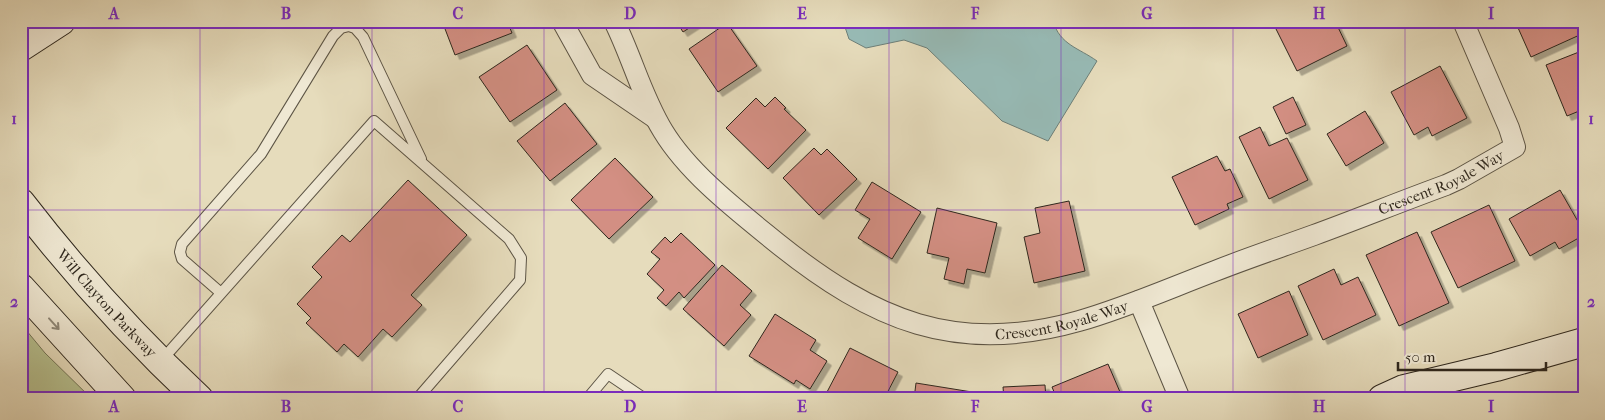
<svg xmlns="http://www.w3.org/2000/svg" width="1605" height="420" viewBox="0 0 1605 420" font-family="'IM FELL French Canon',serif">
<defs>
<filter id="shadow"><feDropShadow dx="4.5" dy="4.5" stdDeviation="0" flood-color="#0004"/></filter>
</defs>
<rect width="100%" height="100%" fill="#e6dcbc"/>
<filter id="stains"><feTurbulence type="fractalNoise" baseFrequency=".004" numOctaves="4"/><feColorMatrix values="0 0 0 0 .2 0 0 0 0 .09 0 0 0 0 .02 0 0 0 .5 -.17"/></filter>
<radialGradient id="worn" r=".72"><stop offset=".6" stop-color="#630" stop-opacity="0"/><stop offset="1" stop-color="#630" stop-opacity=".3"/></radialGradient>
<path fill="#b6c08f" stroke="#727456" d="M21,324L45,353L92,399H21Z"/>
<path fill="#97bab5" stroke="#6d7f78" d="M843,21H1053C1060,45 1079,48 1097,61L1048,141L1002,121L927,48L904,40L866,48L849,39Z"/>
<path fill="#d38f83" stroke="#2e271d" filter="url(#shadow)" d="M442,21H507L512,33L455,55Z
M676,21H700L683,32Z
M1272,21H1335L1347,46L1297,71Z
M1515,21H1584V33L1531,57Z
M727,23L757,66L718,92L689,49Z
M527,45L557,90L510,122L479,77Z
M1584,50V109L1567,116L1546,65Z
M1440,66L1467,118L1432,136L1428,127L1414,135L1391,92Z
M775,97L786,108L784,109L806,130L768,169L726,128L756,98L765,107Z
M1293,97L1306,125L1286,134L1273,107Z
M565,103L597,144L550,181L517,141Z
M1365,111L1384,143L1346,166L1327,134Z
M1260,127L1269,146L1287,138L1308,180L1269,199L1239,137Z
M814,148L821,155L827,149L857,179L819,215L783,178Z
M1217,156L1225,171L1230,169L1243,197L1227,204L1229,209L1195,225L1172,177Z
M615,158L653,197L609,239L571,200Z
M408,180L467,235L411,295L422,305L392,337L383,329L358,357L344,344L337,352L306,323L311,318L297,304L322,277L312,267L342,235L350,242Z
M872,182L921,212L892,259L858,238L870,219L855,210Z
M1560,190L1584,232V235L1559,249L1555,242L1530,256L1509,219Z
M1069,201L1085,271L1034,283L1024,237L1040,233L1035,208Z
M1489,205L1515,261L1458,288L1431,232Z
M937,208L997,223L985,273L967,269L964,284L944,279L949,258L927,253Z
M1417,232L1449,303L1399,326L1366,255Z
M681,233L715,265L684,298L679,292L666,306L657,298L664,290L647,274L660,259L651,252L665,237L671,243Z
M722,265L752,291L740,305L751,315L724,346L683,309Z
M1334,269L1341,285L1358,277L1376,315L1323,340L1298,286Z
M1289,291L1308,335L1258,358L1238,314Z
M775,314L816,340L810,350L827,361L810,389L796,380L794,384L749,356Z
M850,348L898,372L884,399H839L827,392Z
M1108,364L1123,399H1057L1052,387Z
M916,383L972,392L971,399H914Z
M1045,385L1046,399H1004L1003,387Z"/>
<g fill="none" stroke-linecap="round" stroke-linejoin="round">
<defs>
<path id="lane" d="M221,293L182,259L180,252L182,244L261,154L333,36L341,28L349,26L355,28L363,37L421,159
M161,361L374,121L509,239L521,258L520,280L417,399
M587,399L608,374L645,399"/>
<g id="street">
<path d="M562,21L592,75L655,118"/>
<path id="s1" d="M614,21C632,57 642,97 663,131C689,174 739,212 777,243C873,320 956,356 1079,321C1125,308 1170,288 1215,271C1248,258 1281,247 1314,235C1358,219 1402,201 1446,185L1459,179L1515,147L1509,128L1463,21"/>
<path d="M1139,301L1180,399"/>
</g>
<g id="secondary">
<path d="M21,47L61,21"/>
<path id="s2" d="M21,203C75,273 134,338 199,399"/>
<path d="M21,288L122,399"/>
<path d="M1382,399L1404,389L1496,367L1584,342"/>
</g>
</defs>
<use href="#lane" stroke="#5c5445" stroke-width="12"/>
<use href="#street" stroke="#5c5445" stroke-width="22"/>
<use href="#secondary" stroke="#2e271d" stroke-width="30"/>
<use href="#lane" stroke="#efe8d3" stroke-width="10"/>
<use href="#street" stroke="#efe8d3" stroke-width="20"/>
<use href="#secondary" stroke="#efe8d3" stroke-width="28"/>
</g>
<defs><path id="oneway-shaft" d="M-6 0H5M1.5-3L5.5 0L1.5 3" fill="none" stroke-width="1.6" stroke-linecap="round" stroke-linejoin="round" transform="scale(1.25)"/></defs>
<use stroke="#8e8878" href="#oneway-shaft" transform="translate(54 324) rotate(48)"/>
<path fill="none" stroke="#7b2cbf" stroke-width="1" stroke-opacity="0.55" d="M200,21V399M372,21V399M544,21V399M716,21V399M889,21V399M1061,21V399M1233,21V399M1405,21V399M21,210H1584"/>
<g text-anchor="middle" stroke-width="4" stroke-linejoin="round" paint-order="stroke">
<g font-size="15" fill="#2e271d" stroke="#efe8d3">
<text dy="5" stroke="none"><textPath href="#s1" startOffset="996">Crescent Royale Way</textPath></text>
<text dy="5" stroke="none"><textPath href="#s2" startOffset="132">Will Clayton Parkway</textPath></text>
<text dy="5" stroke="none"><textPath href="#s1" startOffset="591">Crescent Royale Way</textPath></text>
</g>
</g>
<rect width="1605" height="420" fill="none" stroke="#e6dcbc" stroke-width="55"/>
<path d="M1398 362v8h148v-8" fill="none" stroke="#2e271d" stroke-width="2.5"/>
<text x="1405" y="362" font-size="15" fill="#2e271d" stroke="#efe8d3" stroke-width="4" paint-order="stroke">50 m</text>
<rect x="28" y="28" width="1550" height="364" fill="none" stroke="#7b2cbf" stroke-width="2"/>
<g font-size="16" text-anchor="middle" font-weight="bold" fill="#7b2cbf">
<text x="114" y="19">A</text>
<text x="286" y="19">B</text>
<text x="458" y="19">C</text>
<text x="630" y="19">D</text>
<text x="802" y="19">E</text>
<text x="975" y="19">F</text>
<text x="1147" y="19">G</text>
<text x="1319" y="19">H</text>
<text x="1491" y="19">I</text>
<text x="14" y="124">1</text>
<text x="1591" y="124">1</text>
<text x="14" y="307">2</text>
<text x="1591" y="307">2</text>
<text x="114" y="412">A</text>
<text x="286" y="412">B</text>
<text x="458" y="412">C</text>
<text x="630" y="412">D</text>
<text x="802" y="412">E</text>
<text x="975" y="412">F</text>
<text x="1147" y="412">G</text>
<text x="1319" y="412">H</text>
<text x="1491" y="412">I</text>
</g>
<rect width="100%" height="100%" filter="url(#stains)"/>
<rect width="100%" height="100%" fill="url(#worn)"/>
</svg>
